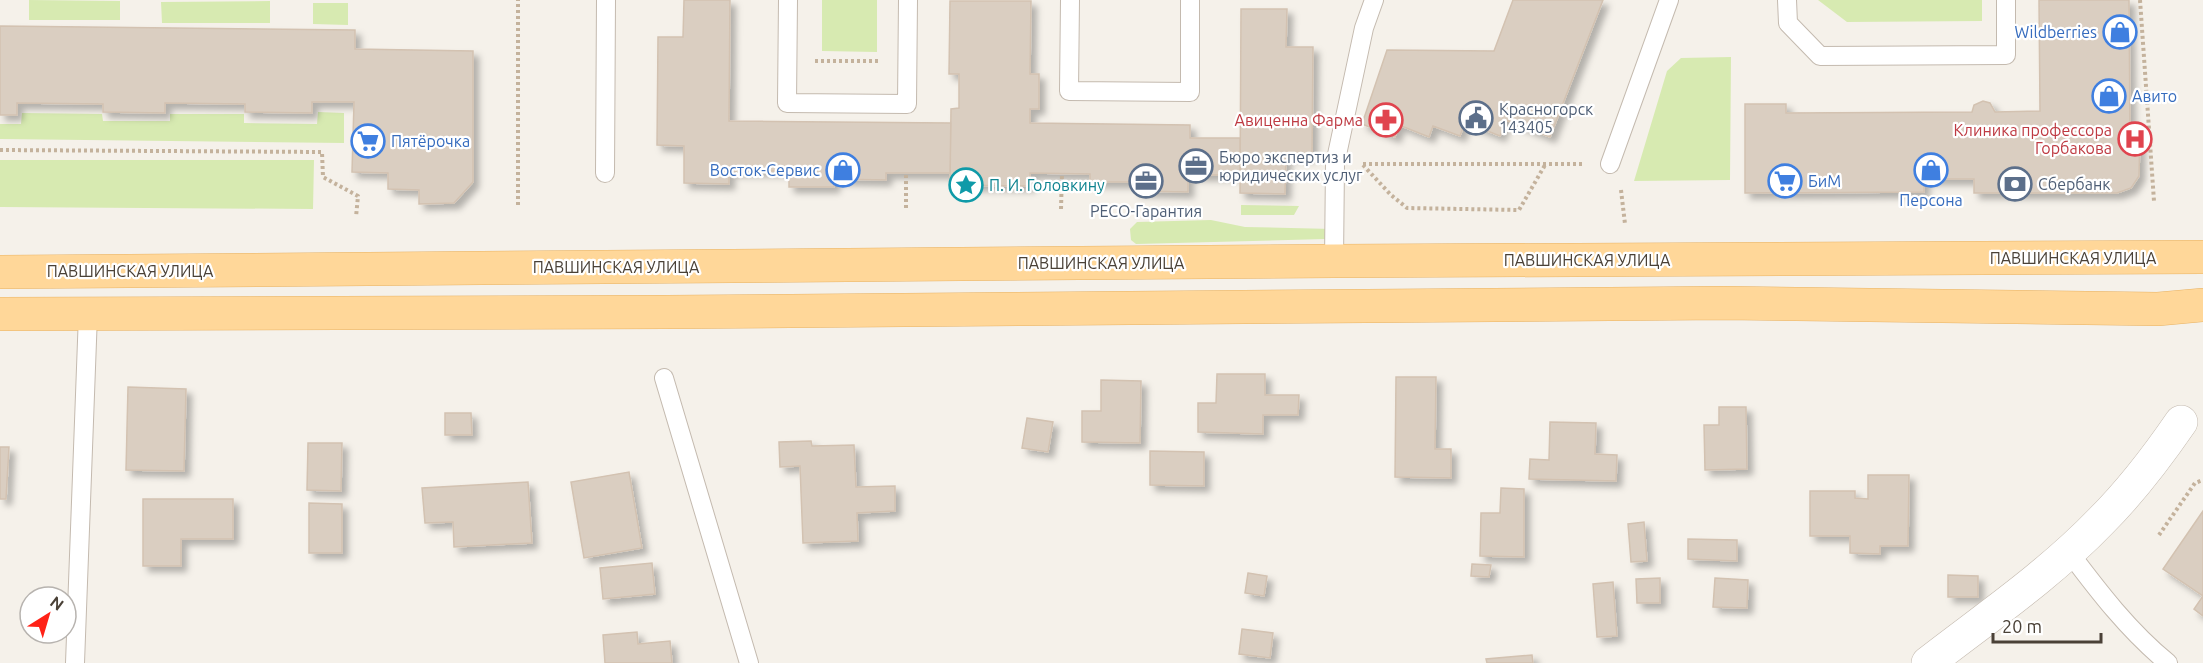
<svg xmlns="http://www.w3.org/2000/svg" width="2203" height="663" viewBox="0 0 2203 663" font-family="Ubuntu,sans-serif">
<defs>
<filter id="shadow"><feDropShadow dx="5.5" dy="5.5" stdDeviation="3" flood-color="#0004"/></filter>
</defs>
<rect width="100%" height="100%" fill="#f5f1ea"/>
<path fill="#d7eab1" d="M29,0L120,1V20H29Z
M822,0H877V52L822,51Z
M1818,0H1982V21L1847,22Z
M270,1V23H162L161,2Z
M313,3H348V25L313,24Z
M1731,57L1730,180L1634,181L1667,71L1681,58Z
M318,112L344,113V143L0,139V124H21L22,113L102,114L103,121H170V114H244V123L317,124Z
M0,160H314L313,209L0,207Z
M1241,206V205L1299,206L1294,215H1241Z
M1211,220L1245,227L1333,229L1325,239L1136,244L1131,240L1130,229L1137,222Z"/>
<path fill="#dacec1" stroke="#d3c2b1" stroke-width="1.5" filter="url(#shadow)" d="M684,0H730L729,121L951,123L950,173H886V180L834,179V187H789V171H729V184L684,183V146L657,145L658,37H683Z
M1513,0H1603L1550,137L1506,120L1500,136L1465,122L1460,136L1433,126L1429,137L1399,125L1395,137L1362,124L1387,50L1494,51Z
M2039,0H2129L2130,129H2140L2139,176L2131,188L2117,193H1974V179H1924V192L1745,193V104H1786V113L1972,112L1974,105L1983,101L1990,103L1995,112L2040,111Z
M950,1H1031L1030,74H1039V109H1030V123L1190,125V138H1240V175H1188V192L1135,191L1136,182H1090V174L1030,173V186L950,185L951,109L959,108V74H949Z
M1241,9H1287L1286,47H1313L1312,156L1286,155L1285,194L1240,193Z
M0,26L355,30V49L473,51V182L454,203L419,204V190L388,189V173L352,172L354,102H312V113L245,112V104L165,103V113L103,112V104L17,103V115H0Z
M1217,374H1265V395H1299L1298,415H1263V434L1198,432V403H1216Z
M1396,377H1436L1435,449H1451V478L1395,477Z
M1101,380L1141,381L1140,443L1082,442V411H1101Z
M128,387L186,389L184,471L126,470Z
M1719,407H1746L1747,469L1705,470L1704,425H1719Z
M445,413H471L472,435H445Z
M1027,418L1053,422L1048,452L1022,448Z
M1550,422L1596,423L1595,454L1617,455L1616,481L1529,479L1530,459L1549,460Z
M811,441L812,446L854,445L856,487L895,486V511L857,513L858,541L803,543L800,466L780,467L779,442Z
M308,443H342L341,491L307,490Z
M0,447H9L6,499H0Z
M1150,451L1204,452V486L1150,485Z
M629,472L642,548L584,558L571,482Z
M1868,475H1909L1908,546H1880V554L1850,553V536H1810V491H1855V498L1868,499Z
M528,482L532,543L454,547L453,522L425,523L422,488Z
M1501,488L1524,489V557L1480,556L1481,513H1500Z
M143,499H233V539H181V566H143Z
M309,503L342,504V553H309Z
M2203,511V616L2194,609L2203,596L2163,569Z
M1644,522L1647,561L1631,562L1628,524Z
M1688,539L1737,540V561L1688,559Z
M652,563L655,594L603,599L600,568Z
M1472,564L1491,565L1489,577L1471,576Z
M1248,573L1267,576L1264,596L1245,593Z
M1948,575L1978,576V597H1948Z
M1660,578V603H1637L1636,579Z
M1715,578L1748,580L1747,608L1713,607Z
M1613,582L1617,636L1597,637L1593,584Z
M1242,629L1273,633L1270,658L1239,654Z
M637,632L638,644L670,641L672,663H605L603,635Z
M1532,655L1533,663H1487L1486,659Z"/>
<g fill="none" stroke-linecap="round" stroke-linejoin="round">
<defs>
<path id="service" d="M788,0L787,103L907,104L908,0
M1070,0L1069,91L1190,92V0
M1787,0L1788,23L1820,56L2006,55V0
M1610,164L1669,0
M605,173L606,0
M1334,261L1335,164L1364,28L1374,0
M664,378L749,663
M2069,552C2099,592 2129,631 2168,663
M75,663L88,314"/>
<path id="minor" d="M1928,663C1986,618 2049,575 2101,521C2131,491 2157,457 2181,422"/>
<path id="primary" d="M0,272L1334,261L2203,257
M0,314L667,312L1724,303L2158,309L2203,305"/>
</defs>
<use href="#service" stroke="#c4baaf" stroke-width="20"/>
<use href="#minor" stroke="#c4baaf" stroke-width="34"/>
<use href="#primary" stroke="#e8b365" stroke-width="34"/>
<path stroke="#c4b29c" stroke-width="4" stroke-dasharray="3 3" stroke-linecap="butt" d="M2140,0L2154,201
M815,61H880
M0,150L322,152L323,177L358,196L356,217
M1363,164H1583
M1363,165L1391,195L1407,208L1519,210L1545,165
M1621,190L1625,224
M518,205V0
M906,208V173
M1061,209L1062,173
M2159,535L2195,483L2203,480"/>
<use href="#service" stroke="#fff" stroke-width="18"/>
<use href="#minor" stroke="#fff" stroke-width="33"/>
<use href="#primary" stroke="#ffd799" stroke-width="33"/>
</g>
<defs>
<symbol id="shop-ring" viewBox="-11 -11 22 22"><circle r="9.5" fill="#fff" stroke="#3f7fe0" stroke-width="1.5"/><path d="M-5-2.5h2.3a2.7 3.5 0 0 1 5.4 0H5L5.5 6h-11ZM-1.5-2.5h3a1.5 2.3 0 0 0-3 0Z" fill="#3f7fe0"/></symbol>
<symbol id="civic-ring" viewBox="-11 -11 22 22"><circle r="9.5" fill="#fff" stroke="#5c6f8a" stroke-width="1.5"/><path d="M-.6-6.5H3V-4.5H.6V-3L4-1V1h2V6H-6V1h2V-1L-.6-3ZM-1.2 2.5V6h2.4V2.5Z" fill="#5c6f8a"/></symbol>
<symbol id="pharmacy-ring" viewBox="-11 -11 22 22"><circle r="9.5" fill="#fff" stroke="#e0444e" stroke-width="1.5"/><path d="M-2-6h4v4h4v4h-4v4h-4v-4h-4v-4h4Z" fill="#e0444e"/></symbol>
<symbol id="hospital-ring" viewBox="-11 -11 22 22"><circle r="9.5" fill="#fff" stroke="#e0444e" stroke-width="1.5"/><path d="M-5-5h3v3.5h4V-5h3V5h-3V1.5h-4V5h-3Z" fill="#e0444e"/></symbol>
<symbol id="supermarket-ring" viewBox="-11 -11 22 22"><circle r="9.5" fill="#fff" stroke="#3f7fe0" stroke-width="1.5"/><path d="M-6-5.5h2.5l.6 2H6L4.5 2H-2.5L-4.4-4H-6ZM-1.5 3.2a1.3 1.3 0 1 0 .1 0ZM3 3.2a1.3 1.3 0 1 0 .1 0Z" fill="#3f7fe0"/></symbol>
<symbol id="office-ring" viewBox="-11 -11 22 22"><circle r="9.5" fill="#fff" stroke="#5c6f8a" stroke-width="1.5"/><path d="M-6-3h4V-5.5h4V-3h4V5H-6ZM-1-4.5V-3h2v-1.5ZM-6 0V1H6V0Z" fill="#5c6f8a"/></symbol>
<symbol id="bank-ring" viewBox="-11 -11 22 22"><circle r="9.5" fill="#fff" stroke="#5c6f8a" stroke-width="1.5"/><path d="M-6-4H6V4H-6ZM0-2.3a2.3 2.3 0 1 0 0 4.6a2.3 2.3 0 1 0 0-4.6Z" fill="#5c6f8a"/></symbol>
<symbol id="sight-ring" viewBox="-11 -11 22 22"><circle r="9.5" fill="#fff" stroke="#0f9aa8" stroke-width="1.5"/><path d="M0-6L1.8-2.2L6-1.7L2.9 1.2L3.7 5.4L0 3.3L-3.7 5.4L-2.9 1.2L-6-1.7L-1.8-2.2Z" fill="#0f9aa8"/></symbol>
</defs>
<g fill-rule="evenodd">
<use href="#shop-ring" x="2101" y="13" width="38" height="38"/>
<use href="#shop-ring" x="2090" y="77" width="38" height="38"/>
<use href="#civic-ring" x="1457" y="99" width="38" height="38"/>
<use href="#pharmacy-ring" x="1367" y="101" width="38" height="38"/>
<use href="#hospital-ring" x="2116" y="120" width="38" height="38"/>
<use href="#supermarket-ring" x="349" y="122" width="38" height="38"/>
<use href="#office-ring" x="1177" y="147" width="38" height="38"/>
<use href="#shop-ring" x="824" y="151" width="38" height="38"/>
<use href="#shop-ring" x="1912" y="151" width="38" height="38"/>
<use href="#office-ring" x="1127" y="162" width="38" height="38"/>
<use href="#supermarket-ring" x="1766" y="162" width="38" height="38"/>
<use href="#bank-ring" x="1996" y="165" width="38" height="38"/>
<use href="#sight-ring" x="947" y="166" width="38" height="38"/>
</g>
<g text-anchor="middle" stroke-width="4.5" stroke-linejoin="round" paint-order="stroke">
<g font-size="16" fill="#366cbe" stroke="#fff" text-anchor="start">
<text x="2097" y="38" text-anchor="end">Wildberries</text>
<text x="2132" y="102">Авито</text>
<text x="391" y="147">Пятёрочка</text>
<text x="820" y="176" text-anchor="end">Восток-Сервис</text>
<text x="1808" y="187">БиМ</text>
<text x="1931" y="206" text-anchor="middle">Персона</text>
</g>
<g font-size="16" fill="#4e5e75" stroke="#fff" text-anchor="start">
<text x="1499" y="115">Красногорск<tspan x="1499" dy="18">143405</tspan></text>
<text x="1219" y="163">Бюро экспертиз и<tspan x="1219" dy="18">юридических услуг</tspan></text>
<text x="2038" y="190">Сбербанк</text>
<text x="1146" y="217" text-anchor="middle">РЕСО-Гарантия</text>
</g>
<g font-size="16" fill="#be3a42" stroke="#fff" text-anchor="end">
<text x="1363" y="126">Авиценна Фарма</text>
<text x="2112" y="136">Клиника профессора<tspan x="2112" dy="18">Горбакова</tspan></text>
</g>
<g font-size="16" fill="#0d838f" stroke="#fff" text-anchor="start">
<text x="989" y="191">П. И. Головкину</text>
</g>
<g font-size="16" fill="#4a4137" stroke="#fff">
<text x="2073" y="264">ПАВШИНСКАЯ УЛИЦА</text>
<text x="1587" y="266">ПАВШИНСКАЯ УЛИЦА</text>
<text x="1101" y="269">ПАВШИНСКАЯ УЛИЦА</text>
<text x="616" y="273">ПАВШИНСКАЯ УЛИЦА</text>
<text x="130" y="277">ПАВШИНСКАЯ УЛИЦА</text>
</g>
</g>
<g transform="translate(48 615) rotate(37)"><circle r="28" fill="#ffffff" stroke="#b7b3af" stroke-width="1.5"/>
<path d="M0-4.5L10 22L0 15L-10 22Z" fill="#ff2217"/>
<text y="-9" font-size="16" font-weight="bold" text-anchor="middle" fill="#4a4137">N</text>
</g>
<path d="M1993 633v9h108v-9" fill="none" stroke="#4a4137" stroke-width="3"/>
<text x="2002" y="633" font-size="18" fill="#4a4137" stroke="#ffffff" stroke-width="4.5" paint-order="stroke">20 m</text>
</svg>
